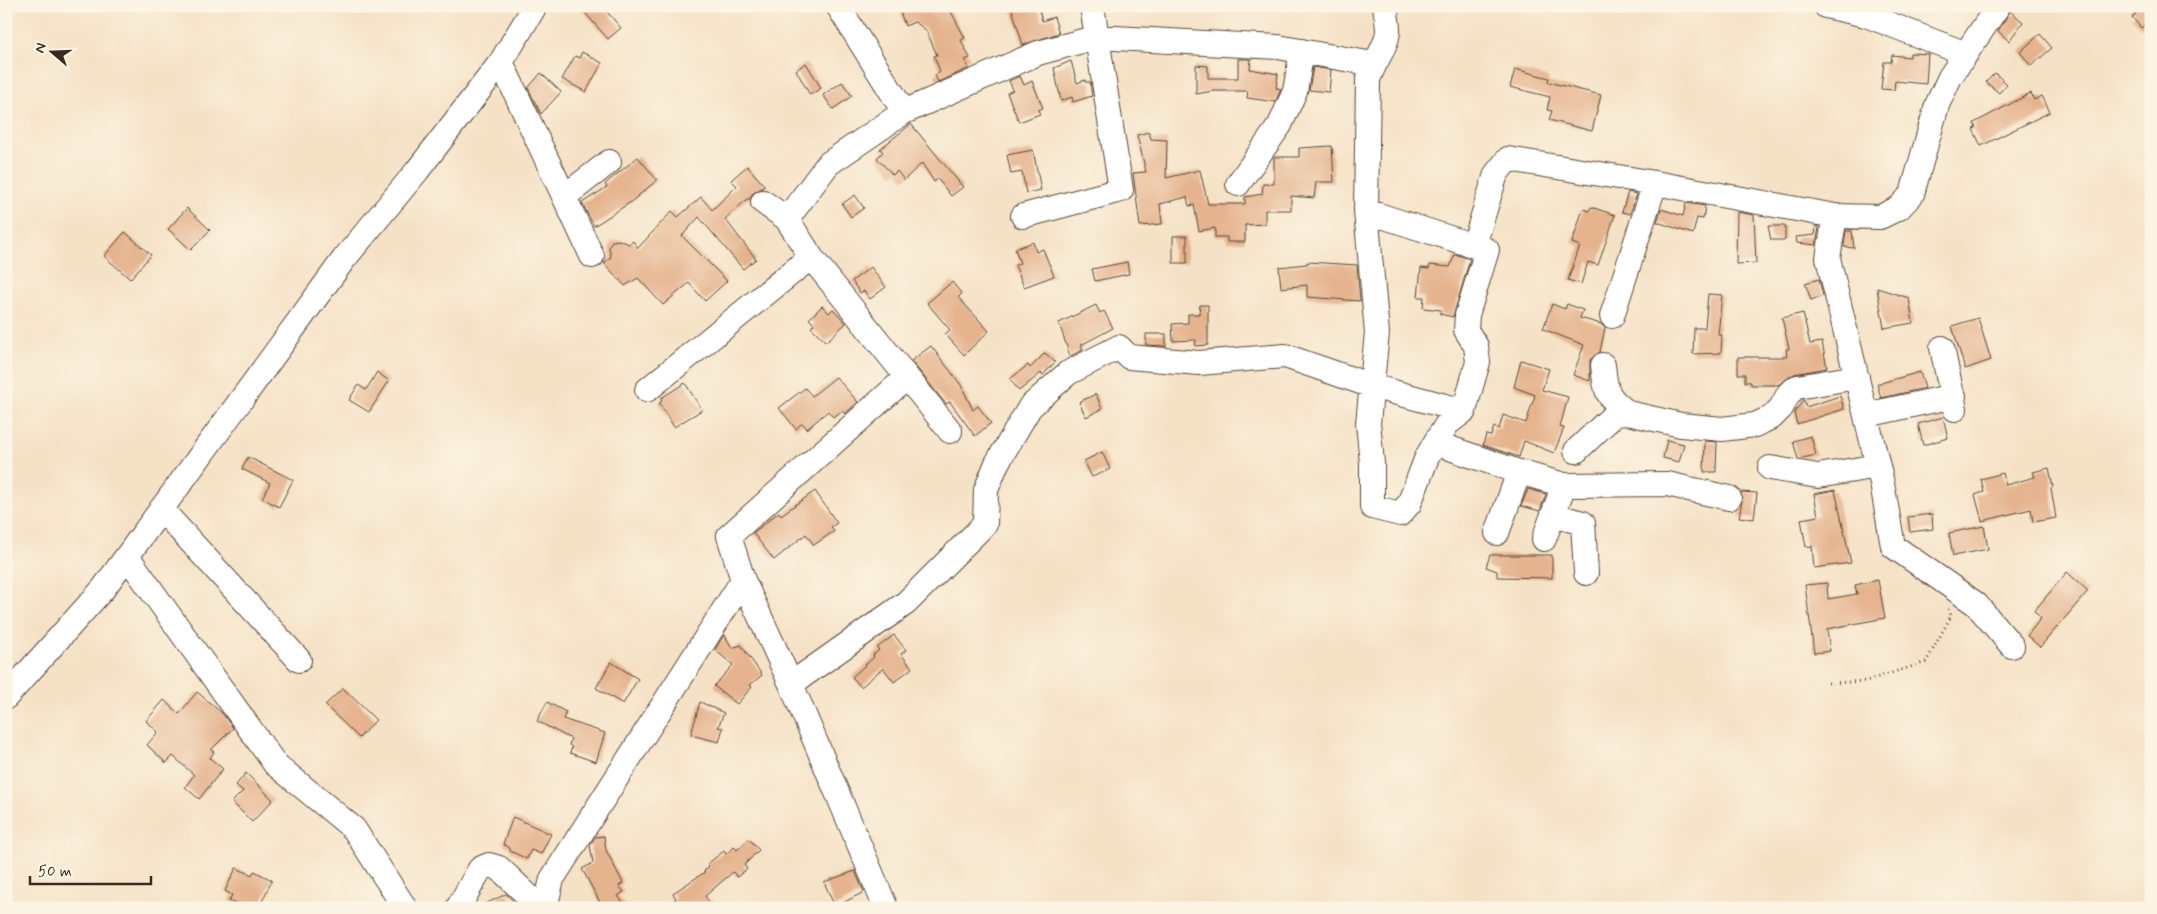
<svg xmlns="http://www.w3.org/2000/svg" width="2157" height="914" viewBox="0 0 2157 914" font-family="Mynerve,sans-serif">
<rect width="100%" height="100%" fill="#fcf5e5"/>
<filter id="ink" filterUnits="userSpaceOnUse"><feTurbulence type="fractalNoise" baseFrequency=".02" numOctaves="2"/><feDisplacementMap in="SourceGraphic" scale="10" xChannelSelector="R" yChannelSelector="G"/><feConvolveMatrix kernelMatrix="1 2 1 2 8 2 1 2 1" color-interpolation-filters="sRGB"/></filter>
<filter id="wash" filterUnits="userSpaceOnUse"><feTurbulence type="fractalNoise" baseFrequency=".0096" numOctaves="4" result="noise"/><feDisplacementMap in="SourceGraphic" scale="20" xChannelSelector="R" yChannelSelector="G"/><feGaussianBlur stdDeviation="1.12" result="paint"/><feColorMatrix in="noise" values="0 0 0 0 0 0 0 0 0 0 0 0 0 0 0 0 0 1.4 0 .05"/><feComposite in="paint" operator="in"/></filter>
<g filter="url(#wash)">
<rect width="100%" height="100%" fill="#f5e2c6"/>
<g id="blocks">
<path fill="#e5b38d" d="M579,6H602L621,28L608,39Z
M898,6H948L965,38L961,40L970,58L965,60L969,68L938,82L935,75L940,71L934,56L937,55L926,30L915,22L905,26Z
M1011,6H1038L1042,21L1054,17L1059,33L1023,45Z
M2130,6H2151V21L2141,28L2132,17L2136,14Z
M2010,11L2023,22L2009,41L1998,31Z
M2040,34L2052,48L2031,66L2020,52Z
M582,52L602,63L586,92L562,79L575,56L579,58Z
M1910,53L1928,54L1926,84L1895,81L1894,90L1881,89L1884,62H1891L1892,55L1910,57Z
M1238,59H1251L1250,69L1278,74L1276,88L1281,89L1275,102L1247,98L1248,91H1213L1196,94V65L1208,66V78H1238Z
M1071,61L1077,83L1085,80V82H1090L1092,96L1073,102L1072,97L1061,101L1054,68Z
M806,63L821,88L810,95L796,70Z
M1313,67L1331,70L1329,92L1309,90Z
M1515,69L1549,78L1548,82L1601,95L1592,131L1549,120L1552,111L1547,110L1550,97L1510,87Z
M541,73L561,92L541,114L528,88Z
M1995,73L2007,84L1999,93L1986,82Z
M1020,76L1024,85L1032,81L1043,108L1038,110L1040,114L1019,122L1007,93L1013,90L1009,81Z
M842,82L852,96L833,109L823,95Z
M2031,93L2034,100L2042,96L2050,112L1981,146L1973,129L1976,128L1974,123Z
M911,124L963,187L951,196L938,179L934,182L922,163L904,180L897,171L893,175L877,158L883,152L880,149Z
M1149,132L1151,139L1167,140L1166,178L1200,170L1208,204H1245V197L1262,194L1263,184H1274V157H1299V148L1332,146L1334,182H1316L1314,198L1291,196V210H1265V224L1245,225V242H1227V237H1215V228L1199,231L1194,205L1189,206L1187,197L1160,204L1162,224L1140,226L1133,173L1146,172L1137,135Z
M1033,150L1041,190L1026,193L1022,172L1011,174L1007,155Z
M638,157L657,180L631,202L594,226L582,203L607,187L605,184Z
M747,166L765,186L752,194L750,199H747L725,219L756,259L743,269L699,217L682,236L727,281L705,301L689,283L663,305L638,278L625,286L604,263L611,257L609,247L612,241L619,240L629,244L633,241L638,248L672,211L678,217L701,197L712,210L737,186L731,180Z
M1628,192L1637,194L1630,214L1622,212Z
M855,195L864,208L851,217L842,204Z
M1686,203L1705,206L1703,219L1697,218L1693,234L1657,222L1661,209L1683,216Z
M1591,207L1615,215L1598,265L1588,262L1581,284L1568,280L1580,246L1572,243L1583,209L1589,211Z
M187,208L210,230L191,250L168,229Z
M1737,212L1754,215L1756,263L1736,264Z
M1768,226H1785V240H1771Z
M1816,226L1819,227L1816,245L1797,243L1796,237L1815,235Z
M1846,231H1852L1854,248L1844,247Z
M125,232L151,255L130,279L104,256Z
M1173,236H1187V263H1173Z
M1033,242L1036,252L1043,249L1054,276L1024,287L1015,265L1020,263L1015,249Z
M1455,254L1470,259L1453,317L1440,314L1441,310L1423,308L1424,297H1418L1421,268L1429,269L1430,265L1450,267Z
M1127,262L1129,274L1095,281L1092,269Z
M1307,262L1357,265L1360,301L1307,297V285L1281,288L1279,267L1307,264Z
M871,267L886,287L870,299L864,291L860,293L852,281Z
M1819,279L1823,296L1811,300L1805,283Z
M952,282L962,294L958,297L989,331L964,355L945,334L950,330L927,303Z
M1877,288L1909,298L1913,323L1884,328Z
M1708,294L1722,295L1718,335H1722L1721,353L1693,354L1694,328H1705Z
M1552,304L1565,309L1567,304L1583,310L1580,318L1601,324L1605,328L1600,352L1590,360V381L1573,375L1584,345L1543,329Z
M1096,305L1100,313L1104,311L1113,328L1081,345L1083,350L1070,356L1059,323Z
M1200,305H1208V345L1195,346L1196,340L1173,341L1172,324L1188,323V314H1199Z
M822,306L829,313L833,309L846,323L826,342L811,327L814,324L809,319Z
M1803,313L1810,344L1822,342L1827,368L1794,374L1778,385H1751V382H1745V374H1738V357H1787L1786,349H1789L1782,318Z
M1978,318L1991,360L1965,369L1952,326Z
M1146,334H1166V346L1146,345Z
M931,346L961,385L973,410L978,406L991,423L975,436L950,402L946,404L911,361Z
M1045,353L1055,362L1043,375L1041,373L1019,391L1010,379L1028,365L1030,368Z
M1521,360L1549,369L1542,390L1568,397L1560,427L1564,428L1554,453L1524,441L1519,457L1483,445L1486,435L1491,436L1494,427L1499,429L1503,415L1526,423L1535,395L1514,387Z
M377,372L389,381L369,412L349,400L358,385L366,390Z
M1920,372L1925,388L1881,398L1877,384Z
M836,377L858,402L845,414L842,411L833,417L828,411L807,429L802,423L796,429L779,408L805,388L812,396Z
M685,383L702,410L674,427L659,403L662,401L661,398Z
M1096,394L1102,409L1086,417L1079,402Z
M1840,396L1844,409L1797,424L1794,413L1803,400H1804L1806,407Z
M1943,417L1948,438L1923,445L1918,424Z
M1811,436L1816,455L1798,459L1793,441Z
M1667,440L1684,444L1679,462L1663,458Z
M1705,441L1717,442L1716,472H1704Z
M1102,452L1110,469L1092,477L1084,461Z
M248,457L293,480L279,507L262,498L270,483L242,469Z
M2049,468L2053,487L2051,488L2056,518L2033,522L2031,509L1982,521L1975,495L1984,492L1981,479L2003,473L2006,485L2035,477L2033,472Z
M1528,489L1546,494L1540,511L1521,506Z
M1835,490L1851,563L1814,568L1812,546L1806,547L1801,519L1818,516L1814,494Z
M815,491L837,523L831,527L834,531L814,545L806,534L774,560L753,533L779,512L781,515Z
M1741,492L1757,493L1754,519L1739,517L1742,501Z
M1932,514L1933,529L1910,532L1908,517Z
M1984,526L1988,549L1953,556L1949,533Z
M1490,555H1552V578L1497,577V571L1486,567Z
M2067,572L2088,591L2040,647L2027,636L2041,618L2034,611Z
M1878,580L1885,618L1827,629L1830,651L1814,653L1805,585L1827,583L1828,599L1857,594L1855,585Z
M724,634L732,648L741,645L762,675L750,685L752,687L737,704L714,686L733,665L715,650Z
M894,635L906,650L901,654L912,668L894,682L883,668L861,687L852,677L874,657L873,655L879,650L877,648Z
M611,662L638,679L623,704L596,688Z
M343,688L376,720L359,738L325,705Z
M197,692L222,713L233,728L211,750L214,752L210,758L223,769L199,799L185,787L194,775L173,756L166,763L147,745L158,732L146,721L164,700L179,714Z
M547,702L566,712L563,719L605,733L596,762L570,753L572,747L569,745L571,739L537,721Z
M700,702L724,713L718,727L723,728L719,742L691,735Z
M246,773L273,800L252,822L232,802L243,791L236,785Z
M513,817L551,834L541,854L531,850L527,859L510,851V848L503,844Z
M604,836L606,850L623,883L619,886L624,892L618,896L627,908H603L582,869L593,863L590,845L595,837Z
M749,839L759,850L744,865L747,869L737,877L733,872L705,896L714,908H664L676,899L673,893L705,872L704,871L709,866L707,864L724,851L726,854L734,847L737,850Z
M236,868L252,875L254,871L272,880L259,908H245L229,901L232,895L225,891Z
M855,871L864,892L835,907L824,882Z
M506,894L521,908H477Z"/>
</g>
</g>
<g filter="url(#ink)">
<use href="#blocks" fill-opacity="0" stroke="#574637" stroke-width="1"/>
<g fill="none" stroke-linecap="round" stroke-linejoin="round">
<defs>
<path id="minor" d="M838,6L904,112
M1826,6L1866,15L1966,54
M501,62L592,256
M1238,184L1280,125L1295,91L1302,51
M565,196L609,162
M763,202L787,219L811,257L950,431
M1366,211L1487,250L1467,315L1466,330L1476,346L1478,362L1464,411L1447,424L1435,443L1427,457L1409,504L1400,514L1372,507V463L1368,423L1377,333L1366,211L1368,80C1373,63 1387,47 1388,31C1388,23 1386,14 1385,6
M1023,216L1121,190L1092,6
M1835,216L1828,258L1882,483L1893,546L1976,604L2012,646
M787,219L828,164L904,112L1038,53L1097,37L1278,47L1373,64
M1474,245L1496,174L1508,159L1655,183L1835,216L1880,217L1899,208L1912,194L1937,105L1950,77L1998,6
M1612,316L1655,183
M1942,348L1955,409
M1603,365C1606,393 1606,396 1628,413
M647,390L811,257
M1866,415L1954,396
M1435,443L1519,472L1497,533
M1576,451L1615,414L1628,413L1681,425L1722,429L1755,425L1772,417L1781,408L1789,393L1797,387L1857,377
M1770,468L1818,476L1878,466
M1519,472L1564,485L1544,539
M1564,485L1667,484L1729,498
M161,509L299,660
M1553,515L1583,523L1586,573
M127,556L275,764L354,829L405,908
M791,684L906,603L985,524L986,490L997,463L1030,407L1068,373L1119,347L1129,357L1199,363L1285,356L1375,387L1464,411
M6,697L103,589L344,259L417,171L501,62L535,6
M458,908L480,869L489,865L499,868L541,908
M545,908L552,879L743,580
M886,908L791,684L743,580L729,536L907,377"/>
</defs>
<use href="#minor" stroke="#574637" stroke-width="26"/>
<path stroke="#574637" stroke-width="3" stroke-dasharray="1 4" stroke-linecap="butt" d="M1828,683L1866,681L1926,662L1951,616L1948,609"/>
<use href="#minor" stroke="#fff" stroke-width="24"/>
</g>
</g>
<rect width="2157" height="914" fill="none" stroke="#fcf5e5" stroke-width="25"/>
<g transform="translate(52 52) rotate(289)" stroke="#fcf5e5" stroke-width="4" paint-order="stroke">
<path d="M0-4L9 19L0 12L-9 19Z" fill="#3b2a1e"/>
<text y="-8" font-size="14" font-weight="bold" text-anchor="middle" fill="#3b2a1e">N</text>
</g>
<path d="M30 876v8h121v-8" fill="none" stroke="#3b2a1e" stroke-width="2.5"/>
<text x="38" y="876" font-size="15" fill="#3b2a1e" stroke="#fcf5e5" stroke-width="4" paint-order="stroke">50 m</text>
</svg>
